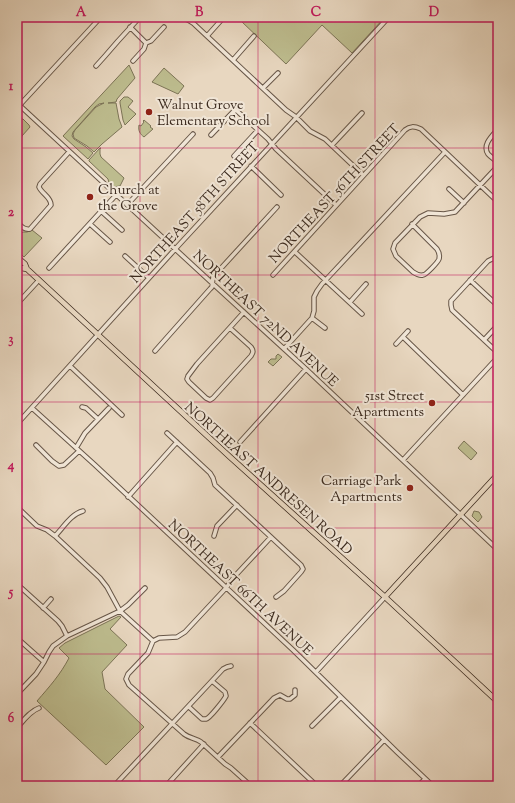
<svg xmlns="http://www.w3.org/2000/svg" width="515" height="803" viewBox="0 0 515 803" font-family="'Sorts Mill Goudy',serif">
<rect width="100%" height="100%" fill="#e8d7c0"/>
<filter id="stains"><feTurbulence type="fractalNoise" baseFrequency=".005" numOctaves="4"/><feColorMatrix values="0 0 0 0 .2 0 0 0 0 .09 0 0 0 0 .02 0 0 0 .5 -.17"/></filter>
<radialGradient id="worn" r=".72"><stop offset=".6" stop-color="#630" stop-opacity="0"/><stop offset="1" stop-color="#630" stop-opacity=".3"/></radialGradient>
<path fill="#bdbc8e" stroke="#7c7456" d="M245,17H385L352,53L322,25L286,64L241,21Z
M129,65L135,78L117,99L116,102L108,103H116L119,119L122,127L102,144L94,152L87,146L74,138L73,134L75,130L96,107L104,103L99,104L95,107L73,132L72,136L74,139L86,147L93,153L88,159L63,136Z
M164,68L184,86L178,94L152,82Z
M124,97H128L133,101L128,107L136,114L125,125L123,120L120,103V101Z
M18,119H23L29,125L30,127L22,136L17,147Z
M144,120L151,126L150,127L153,129L144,137C140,134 138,131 139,125L141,126L144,122L143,121Z
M100,148H101L100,149V154L101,157L124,178L120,186L113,187L109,183L108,179L89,161V160Z
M32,230L42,238L24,257L17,250V237L23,232H27Z
M278,354L282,357L273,366L268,362L271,359H276V356Z
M464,441L477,453L471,460L458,448Z
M474,511L479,512L482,517L478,522L472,516Z
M119,616L121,617L110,629L127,645L102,672L105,689L144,727L106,765L37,701C50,686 60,675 69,658L59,648L65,643Z"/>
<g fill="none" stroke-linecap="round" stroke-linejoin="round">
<defs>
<path id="minor" d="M162,17C174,19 182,15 193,23L286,110L296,117L310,131L325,139L363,175
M130,27L146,43
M207,36L224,17
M233,60L254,36
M133,61L144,49L146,43L151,41L164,27
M96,66L105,56L118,41L140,17
M263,88L278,73
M17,103L212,283L306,369L498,550
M17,108L101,17
M498,129C492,136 482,145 488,154C491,157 495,160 498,163
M211,135L233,112L236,110L237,111L268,139L276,149L336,205
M332,145L362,113
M234,156L258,130
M251,166L281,195
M449,189L464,203
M127,205L193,134
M101,211L122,230
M17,222C21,226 24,230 30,229L51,205C51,197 42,194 39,187L40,184L69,152
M90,224L110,242
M412,224L437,249C439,252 440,255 439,259C438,262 426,275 423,275C419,276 416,274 413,272L396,256L393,249L395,243L420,217L428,213L444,214L455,212L498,166
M295,252L362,314
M125,256L149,278
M498,261L494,258L488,261L451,301V305L452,310L498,353
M49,268L116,195
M273,275L405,130C410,126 414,126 421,129L498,202
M470,280L498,306
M350,302L366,284
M17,304L39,280
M312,318L325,328
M230,328L251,347C254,351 253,353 251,356L213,398L210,400L206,398L189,382L187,379L188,376L197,364L244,312
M403,337L463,395
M484,340L498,325
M396,344L408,331
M284,349L312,318L314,311V297L317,291L322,284L445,152
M155,351L210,289L212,287L213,277L277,207
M70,366L122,415
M82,407L86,408L98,419
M32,408L95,465L293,650L397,752L433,786
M17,424L178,246L389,17
M167,433L210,473L213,478L215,485L301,565L303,569L301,572L284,591L276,597
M240,442L306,369
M36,445L52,461L59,466L64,465L79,451
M76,448L85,433L109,408
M403,460L498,357
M128,497L177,442
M17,507L37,526L47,530L55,536L100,578L107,587L120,611L153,641
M55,536C63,528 71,514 83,511
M214,536L217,526L237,505
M17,570L18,569
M17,584L58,621L62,626L67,636
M43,608L51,599
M17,638L44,662
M316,672L385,597
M17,694L36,674L44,662L49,652L53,646L67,636L120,611L128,605L145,588
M189,707L202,719C203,719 205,719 206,719C210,718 224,700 226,696L225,692L212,681
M250,723L317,786
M312,726L341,697
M17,728C23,721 30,711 39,708
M218,757L274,698L280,695L287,699H290L295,695V690
M114,786L223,669L227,667L231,666
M166,786L204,744
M251,786L231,768L225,764L201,742C195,738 189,738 184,734L129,685L126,679L128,674L148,653L153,641L159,638L177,637L185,632L226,588L234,577L271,537
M340,786L384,740
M418,786L425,779"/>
<path id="major" d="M17,257L25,264L27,269L230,457L385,597L498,702
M17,264L21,268L27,269
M385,597L498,474"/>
</defs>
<use href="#minor" stroke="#675647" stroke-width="5.5"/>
<use href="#major" stroke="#3c2b1f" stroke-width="6"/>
<use href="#minor" stroke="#f0e5d6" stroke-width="3.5"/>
<use href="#major" stroke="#e8d7c0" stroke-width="4.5"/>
</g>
<path fill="none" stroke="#c2185b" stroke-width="1" stroke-opacity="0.55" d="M140,17V786M258,17V786M375,17V786M17,148H498M17,275H498M17,402H498M17,528H498M17,654H498"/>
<g fill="#8f2418" stroke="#f0e5d6" stroke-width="1.5">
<circle cx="149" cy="112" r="4"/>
<circle cx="90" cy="197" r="4"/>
<circle cx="432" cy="403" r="4"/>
<circle cx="410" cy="488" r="4"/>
</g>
<g text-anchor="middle" stroke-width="4" stroke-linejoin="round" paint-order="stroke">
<g font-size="14" fill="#3c2b1f" stroke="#f0e5d6" text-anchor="start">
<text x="157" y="109">Walnut Grove<tspan x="157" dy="16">Elementary School</tspan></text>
<text x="98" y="194">Church at<tspan x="98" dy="16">the Grove</tspan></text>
<text x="424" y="400" text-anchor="end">51st Street<tspan x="424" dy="16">Apartments</tspan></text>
<text x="402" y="485" text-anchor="end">Carriage Park<tspan x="402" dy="16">Apartments</tspan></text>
</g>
<g font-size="14" fill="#3c2b1f" stroke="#f0e5d6">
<text transform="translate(334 193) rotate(-47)" y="5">NORTHEAST 56TH STREET</text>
<text transform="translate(194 212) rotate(-48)" y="5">NORTHEAST 58TH STREET</text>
<text transform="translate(266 318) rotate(43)" y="5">NORTHEAST 72ND AVENUE</text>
<text transform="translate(269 478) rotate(42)" y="5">NORTHEAST ANDRESEN ROAD</text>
<text transform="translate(241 587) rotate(43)" y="5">NORTHEAST 66TH AVENUE</text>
</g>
</g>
<rect width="515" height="803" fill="none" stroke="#e8d7c0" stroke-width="44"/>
<rect x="22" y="22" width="471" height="759" fill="none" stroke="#c2185b" stroke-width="1.5"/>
<g font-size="13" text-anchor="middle" font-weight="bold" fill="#c2185b">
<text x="81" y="16">A</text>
<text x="199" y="16">B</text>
<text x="316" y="16">C</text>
<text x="434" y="16">D</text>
<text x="11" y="90">1</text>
<text x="11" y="216">2</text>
<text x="11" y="343">3</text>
<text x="11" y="469">4</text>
<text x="11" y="596">5</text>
<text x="11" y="722">6</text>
</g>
<rect width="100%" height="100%" filter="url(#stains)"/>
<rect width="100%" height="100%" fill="url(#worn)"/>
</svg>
